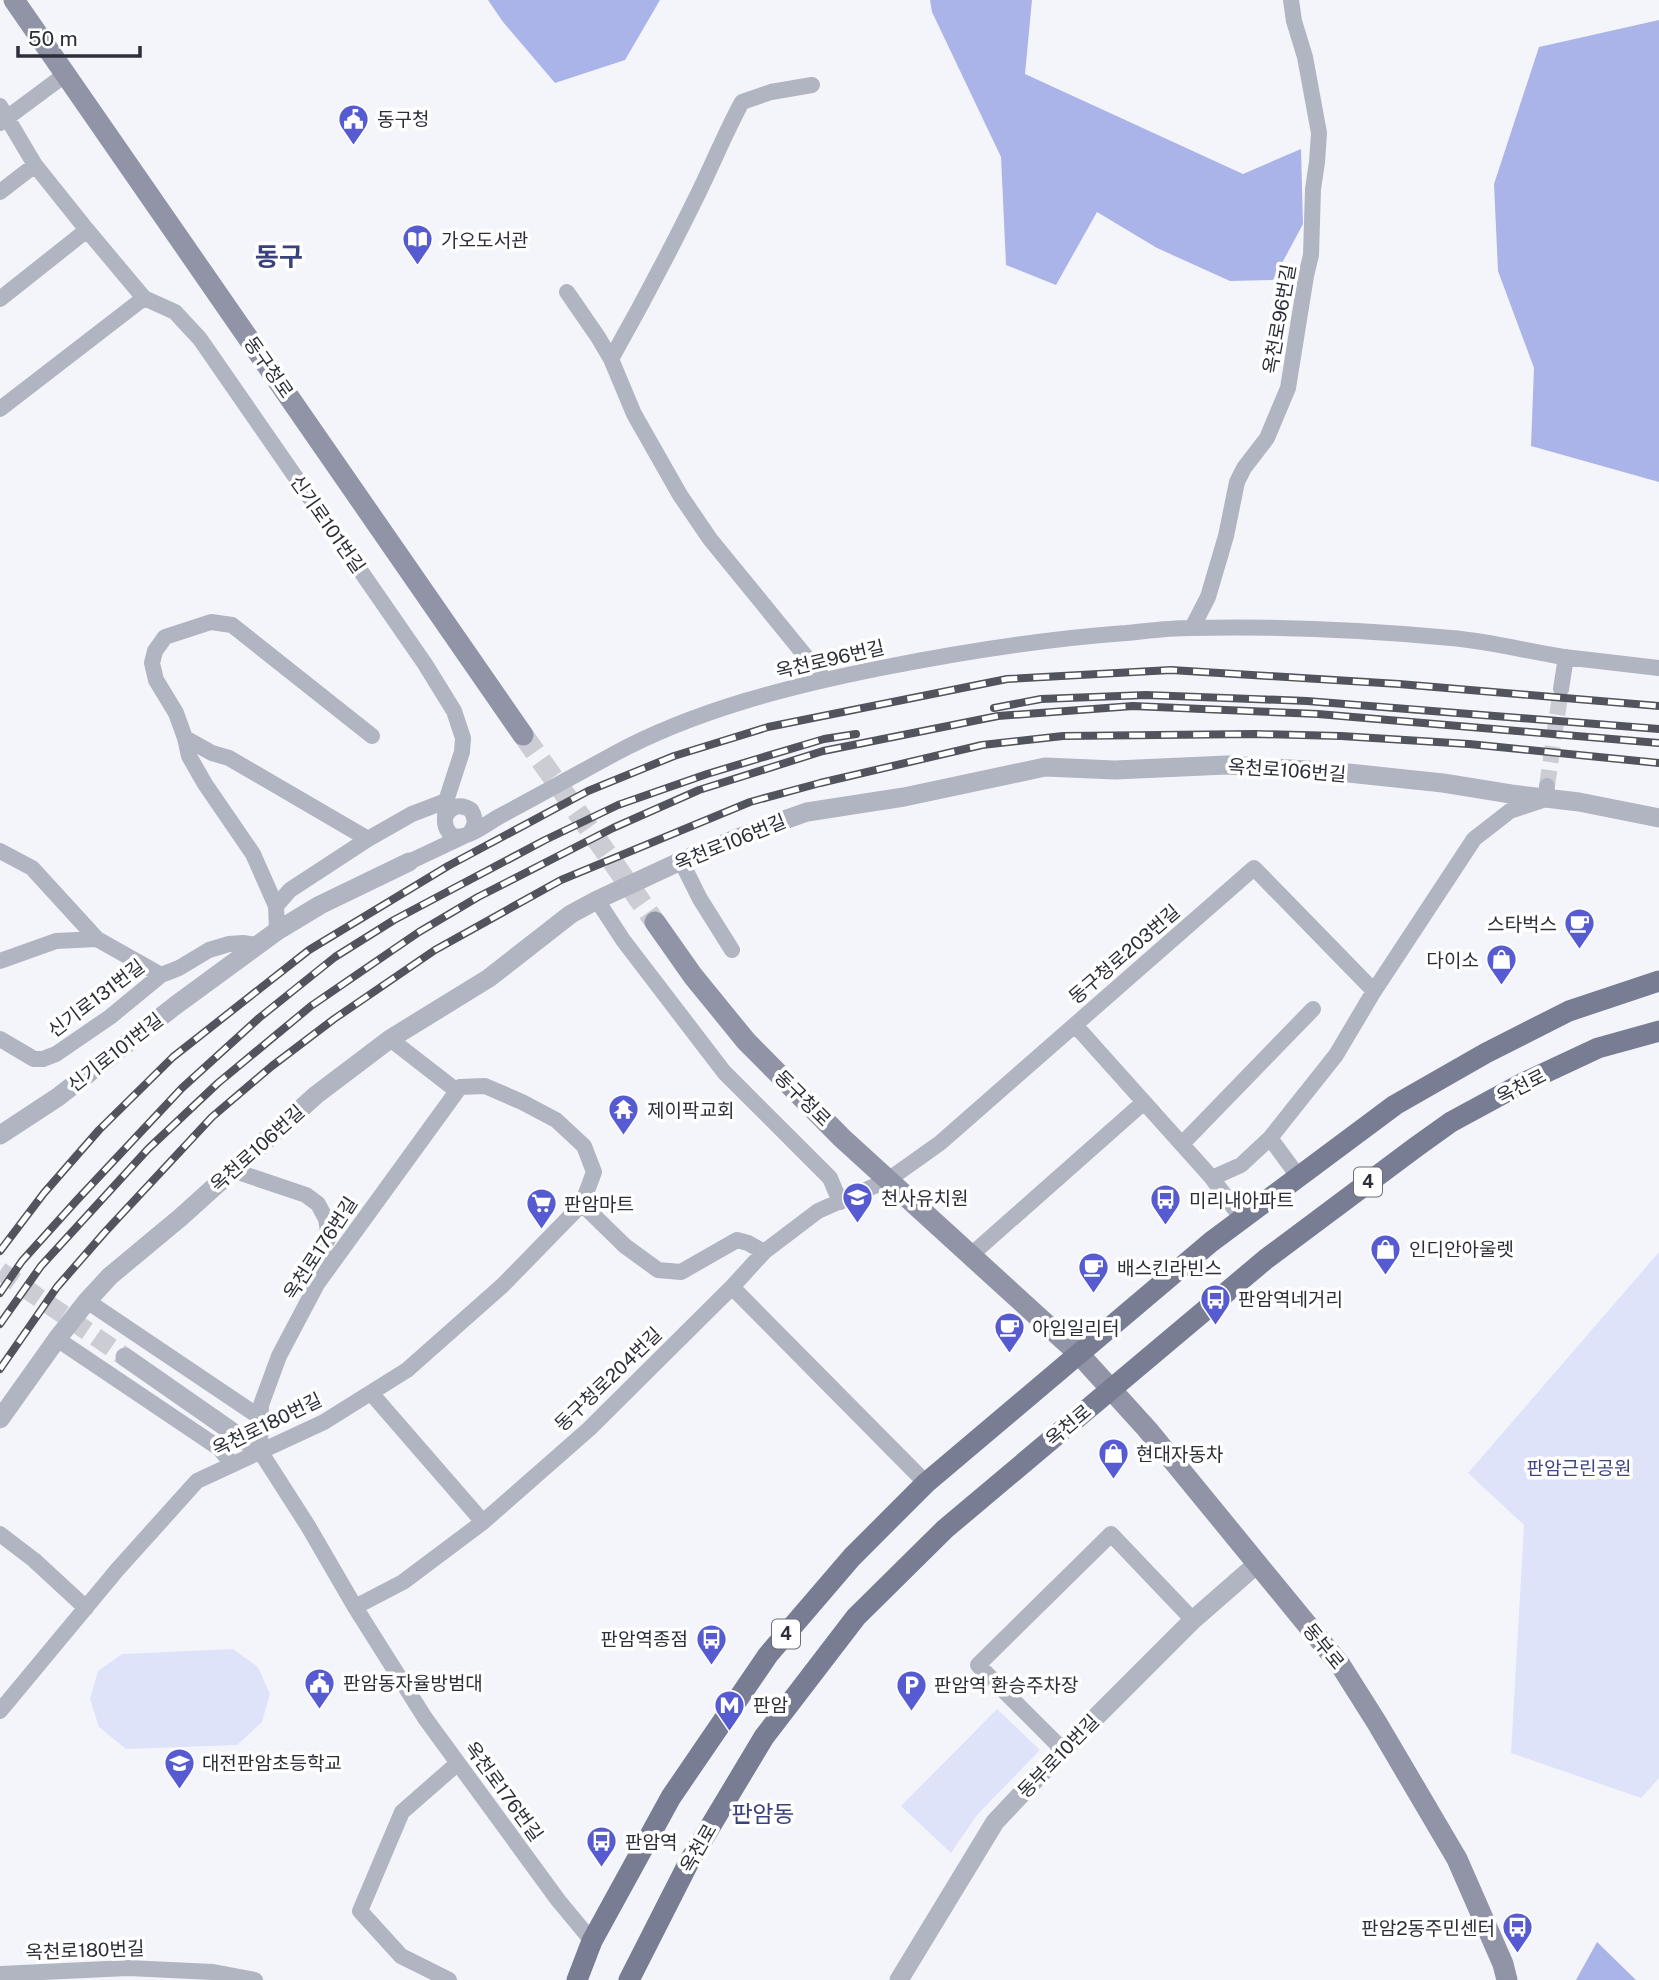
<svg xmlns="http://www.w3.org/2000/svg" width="1659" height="1980" viewBox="0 0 1659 1980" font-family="'Public Sans','Noto Sans KR',sans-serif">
<rect width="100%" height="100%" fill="#f4f5fb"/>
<path fill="#dfe3f9" d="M1659,1252V1778L1641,1798L1511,1753L1524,1525L1468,1473Z
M233,1649L258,1667L270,1694L262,1722L237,1745L126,1749L99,1727L90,1699L98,1671L122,1654Z
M997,1709L1040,1750L977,1815L951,1853L901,1806Z"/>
<path fill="#abb4e9" d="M488,0H660L625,60L555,83L503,22Z
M930,0H1032L1025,74L1243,174L1301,149L1303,224L1273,280L1230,281L1157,248L1097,212L1056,285L1006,265L1001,157L932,12Z
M1659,20V482L1531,446L1534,368L1498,271L1494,184L1539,47Z
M1597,1942L1636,1980H1576Z"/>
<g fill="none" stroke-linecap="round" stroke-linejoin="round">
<path stroke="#cccdd4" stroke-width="16" stroke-dasharray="16 8" stroke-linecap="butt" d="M1547,786L1561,689"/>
<path stroke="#cccdd4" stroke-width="19" stroke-dasharray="19 10" stroke-linecap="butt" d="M0,1271L125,1357"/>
<path stroke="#cccdd4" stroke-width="21" stroke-dasharray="21 10" stroke-linecap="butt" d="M523,735L655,922"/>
<path stroke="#b1b4c1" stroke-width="16" d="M0,106L35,165L87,230L144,298L175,312L200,339L425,664L454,711L463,738L462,752L446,801L445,817
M0,123L66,74
M0,192L35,165
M567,292L598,337L611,359L634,414L680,495L710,539L825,680
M0,299L87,230
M611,359C641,306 669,253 696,198C712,166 725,133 742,102L771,92L812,85
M0,409L144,298
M1192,628L1208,597L1226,536L1237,482L1244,468L1267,438L1288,388L1306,276L1311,255L1313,189L1317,162L1319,133L1305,57L1294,21L1291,0
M1561,689L1566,657
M185,738L212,753L229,758L368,839
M470,833C476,825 476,819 471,810C460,803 451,806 445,817C444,828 450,840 463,836C477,833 490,821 502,815C540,795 577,774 614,754C695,710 791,686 881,668C962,652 1043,639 1126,633C1147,631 1169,628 1190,628C1277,626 1365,630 1451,638C1489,641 1526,651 1564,657C1596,661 1627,664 1659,668
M0,851L32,868L97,939L161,975
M681,861L700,899L732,950
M409,862L464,836
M597,900L623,940L724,1072L830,1178L840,1202
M276,906L253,854L205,784L189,756L185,738L176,713L156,680L152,663L155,651L165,637L211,622L232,625L372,736
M277,931L276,906L290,890L368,839L412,814L446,801
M0,961L56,941L97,939
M1075,1025L1212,1178L1242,1219
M0,1039L34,1059H43L56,1054L110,1017L161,975L179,968L209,950L229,944L243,943L258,945
M390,1039L457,1091
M1270,1138L1298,1176
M1182,1144L1313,1009
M232,1170L306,1195L318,1204L326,1219L329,1237L313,1269L317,1284
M1212,1178L1241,1165L1270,1138L1336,1055L1374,991L1474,839L1510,811L1546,799L1547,786
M582,1204L625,1246L658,1270L681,1272L737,1240L748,1243L764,1252
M971,1255L1144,1102
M732,1287L926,1483
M87,1301L261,1418
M57,1339L219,1448L232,1464
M371,1393L483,1522
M0,1534L34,1560L86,1608
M355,1607L403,1582L483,1522L589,1429L732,1287L764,1252L818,1211L888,1180L940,1143L1254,868L1374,991
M0,1711L117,1570L197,1481L324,1422L407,1370L503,1285L582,1204L594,1172L584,1146L556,1120L522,1102L485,1086L460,1087L317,1284L279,1356L261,1405L260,1451L308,1526L355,1607L425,1718L558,1900L592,1941
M1063,1750L978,1665L1111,1534L1193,1620
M0,1974L128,1968L213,1972L255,1980
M449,1980L401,1956L360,1911L402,1812L458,1763"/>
<path stroke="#b1b4c1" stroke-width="19" d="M0,1135L58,1097L176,1005L277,931L320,905L409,862
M125,1357L260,1451
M0,1419L57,1339L87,1301L110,1276L181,1217L316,1095L390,1039L489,978L571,914L597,900L681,861L770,825L807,812L904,797L1045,767L1115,770L1227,765L1339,772L1443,783L1511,794L1579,802L1659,818
M899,1980L995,1822L1063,1750L1193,1620L1257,1564"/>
<path stroke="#9094a6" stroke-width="21" d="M14,0L523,735
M655,922L693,976L746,1041L842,1138L1079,1354L1147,1429L1341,1666L1377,1723L1457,1859L1503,1964L1507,1980"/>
<path stroke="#787d93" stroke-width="21" d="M577,1980L592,1941L671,1797L768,1655L852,1557L926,1483L1211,1242L1395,1105L1486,1053L1569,1011L1659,981
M629,1980L689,1862L764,1737L856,1617L945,1529L1266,1259L1416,1147L1451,1122L1523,1083L1598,1048L1659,1031"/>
<defs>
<path id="rail" d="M994,708L1041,699L1146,695L1307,701L1659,729
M0,1251L44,1193L99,1130L173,1057L309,950L448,866L588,791L674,756L768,727L1007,679L1171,670L1399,684L1659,706
M0,1293L22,1261L77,1200L182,1088L259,1018L335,957L394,920L545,840L618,805L707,774L824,739L856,734
M0,1324L41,1266L148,1149L218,1083L311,1006L419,932L478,897L613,828L699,790L823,751L998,716L1133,706L1318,714L1659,743
M0,1369L57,1287L105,1232L212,1117L272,1066L334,1019L435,950L561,880L750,802L820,783L982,745L1063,736L1255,734L1341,736L1469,744L1659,763"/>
</defs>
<use href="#rail" stroke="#51535d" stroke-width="8"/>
<use href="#rail" stroke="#fff" stroke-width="5" stroke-dasharray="16" stroke-linecap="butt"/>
</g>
<defs>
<symbol id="civic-pin" viewBox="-11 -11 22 30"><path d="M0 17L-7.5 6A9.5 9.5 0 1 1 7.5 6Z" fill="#575bd2" stroke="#fff"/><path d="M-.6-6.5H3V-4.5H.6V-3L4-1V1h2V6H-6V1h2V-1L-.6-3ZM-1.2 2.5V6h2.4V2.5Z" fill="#fff"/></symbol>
<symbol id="library-pin" viewBox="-11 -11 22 30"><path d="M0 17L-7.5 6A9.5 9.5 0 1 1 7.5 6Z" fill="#575bd2" stroke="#fff"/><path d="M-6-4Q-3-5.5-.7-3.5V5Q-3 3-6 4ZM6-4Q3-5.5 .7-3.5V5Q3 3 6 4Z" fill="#fff"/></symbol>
<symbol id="cafe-pin" viewBox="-11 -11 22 30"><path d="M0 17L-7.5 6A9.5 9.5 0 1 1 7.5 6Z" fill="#575bd2" stroke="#fff"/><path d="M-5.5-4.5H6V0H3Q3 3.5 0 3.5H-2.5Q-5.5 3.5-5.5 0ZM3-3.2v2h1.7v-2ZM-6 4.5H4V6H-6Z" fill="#fff"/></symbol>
<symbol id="shop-pin" viewBox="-11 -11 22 30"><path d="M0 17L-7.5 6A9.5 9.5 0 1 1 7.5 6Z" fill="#575bd2" stroke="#fff"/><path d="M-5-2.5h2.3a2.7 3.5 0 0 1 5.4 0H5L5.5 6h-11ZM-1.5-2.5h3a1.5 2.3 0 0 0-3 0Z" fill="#fff"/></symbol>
<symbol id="temple-pin" viewBox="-11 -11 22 30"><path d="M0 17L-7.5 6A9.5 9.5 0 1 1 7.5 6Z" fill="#575bd2" stroke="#fff"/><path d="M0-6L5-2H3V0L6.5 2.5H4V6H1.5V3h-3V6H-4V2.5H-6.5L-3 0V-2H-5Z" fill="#fff"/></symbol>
<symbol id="school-pin" viewBox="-11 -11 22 30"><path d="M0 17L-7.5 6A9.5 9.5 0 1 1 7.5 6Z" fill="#575bd2" stroke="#fff"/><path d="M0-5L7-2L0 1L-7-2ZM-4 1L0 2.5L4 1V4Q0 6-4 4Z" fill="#fff"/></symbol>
<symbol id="bus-pin" viewBox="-11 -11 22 30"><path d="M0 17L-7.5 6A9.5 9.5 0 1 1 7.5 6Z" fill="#575bd2" stroke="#fff"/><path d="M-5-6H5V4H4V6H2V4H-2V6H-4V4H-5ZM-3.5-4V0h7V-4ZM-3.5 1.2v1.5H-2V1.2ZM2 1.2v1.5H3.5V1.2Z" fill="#fff"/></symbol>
<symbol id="supermarket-pin" viewBox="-11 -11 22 30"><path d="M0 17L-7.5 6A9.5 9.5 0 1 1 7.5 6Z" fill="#575bd2" stroke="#fff"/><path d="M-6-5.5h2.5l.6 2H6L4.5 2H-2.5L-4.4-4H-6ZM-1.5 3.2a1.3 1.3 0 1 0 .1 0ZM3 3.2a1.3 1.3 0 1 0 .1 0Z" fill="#fff"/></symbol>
<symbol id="parking-pin" viewBox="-11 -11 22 30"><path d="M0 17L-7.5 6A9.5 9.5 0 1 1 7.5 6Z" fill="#575bd2" stroke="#fff"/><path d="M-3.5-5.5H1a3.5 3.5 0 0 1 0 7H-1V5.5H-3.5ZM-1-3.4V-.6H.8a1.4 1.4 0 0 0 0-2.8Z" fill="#fff"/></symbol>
<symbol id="metro-pin" viewBox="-11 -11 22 30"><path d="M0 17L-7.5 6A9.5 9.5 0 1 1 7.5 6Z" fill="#575bd2" stroke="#fff"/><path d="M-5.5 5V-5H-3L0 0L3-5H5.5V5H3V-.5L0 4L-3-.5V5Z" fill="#fff"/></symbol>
</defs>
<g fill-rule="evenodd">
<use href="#civic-pin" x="336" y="102" width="35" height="47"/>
<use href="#library-pin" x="400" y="222" width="35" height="47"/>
<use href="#cafe-pin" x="1562" y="906" width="35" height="47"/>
<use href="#shop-pin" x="1484" y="942" width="35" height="47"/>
<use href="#temple-pin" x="606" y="1092" width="35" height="47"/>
<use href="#school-pin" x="840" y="1180" width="35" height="47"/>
<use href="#bus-pin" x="1148" y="1182" width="35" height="47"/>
<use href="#supermarket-pin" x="524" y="1186" width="35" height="47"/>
<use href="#shop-pin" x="1368" y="1232" width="35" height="47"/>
<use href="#cafe-pin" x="1076" y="1250" width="35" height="47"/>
<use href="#bus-pin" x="1198" y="1282" width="35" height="47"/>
<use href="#cafe-pin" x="992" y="1310" width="35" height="47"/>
<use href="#shop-pin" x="1096" y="1436" width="35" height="47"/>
<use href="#bus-pin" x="694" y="1622" width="35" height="47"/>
<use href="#civic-pin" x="302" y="1666" width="35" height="47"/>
<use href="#parking-pin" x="894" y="1668" width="35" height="47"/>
<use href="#metro-pin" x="712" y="1688" width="35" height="47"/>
<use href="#school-pin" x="162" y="1746" width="35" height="47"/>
<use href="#bus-pin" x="584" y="1824" width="35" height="47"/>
<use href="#bus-pin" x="1500" y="1910" width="35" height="47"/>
</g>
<g text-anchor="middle" stroke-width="7" stroke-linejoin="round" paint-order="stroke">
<g fill="#fff" stroke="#6b6d74" stroke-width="2">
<rect x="1354" y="1167.5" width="28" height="29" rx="5"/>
<rect x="772" y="1619.5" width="28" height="29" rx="5"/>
</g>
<g font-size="18" font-weight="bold" fill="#2c2e39">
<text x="1368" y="1188">4</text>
<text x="786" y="1640">4</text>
</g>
<g font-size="19" fill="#2c2e39" stroke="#fff" text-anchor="start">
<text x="377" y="126">동구청</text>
<text x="441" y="247">가오도서관</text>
<text x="1557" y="931" text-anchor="end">스타벅스</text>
<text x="1479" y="967" text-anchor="end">다이소</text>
<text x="647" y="1117">제이팍교회</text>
<text x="881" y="1205">천사유치원</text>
<text x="1189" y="1207">미리내아파트</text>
<text x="564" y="1211">판암마트</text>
<text x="1409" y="1256">인디안아울렛</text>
<text x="1117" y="1275">배스킨라빈스</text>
<text x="1238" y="1306">판암역네거리</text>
<text x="1032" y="1335">아임일리터</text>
<text x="1136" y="1461">현대자동차</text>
<text x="688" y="1646" text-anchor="end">판암역종점</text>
<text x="343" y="1690">판암동자율방범대</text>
<text x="934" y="1692">판암역 환승주차장</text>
<text x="753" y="1712">판암</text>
<text x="202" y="1770">대전판암초등학교</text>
<text x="625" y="1849">판암역</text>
<text x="1495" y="1935" text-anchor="end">판암2동주민센터</text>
</g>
<g font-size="19" fill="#2c2e39" stroke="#fff">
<text transform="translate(1279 319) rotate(-80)" y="7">옥천로96번길</text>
<text transform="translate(269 367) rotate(55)" y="7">동구청로</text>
<text transform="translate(328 524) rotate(55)" y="7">신기로101번길</text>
<text transform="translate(830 659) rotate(-13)" y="7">옥천로96번길</text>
<text transform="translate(1287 770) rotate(4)" y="7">옥천로106번길</text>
<text transform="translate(730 842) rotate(-22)" y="7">옥천로106번길</text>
<text transform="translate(1124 954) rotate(-41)" y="7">동구청로203번길</text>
<text transform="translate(96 998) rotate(-37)" y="7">신기로131번길</text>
<text transform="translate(115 1052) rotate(-38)" y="7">신기로101번길</text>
<text transform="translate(1521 1086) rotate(-27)" y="7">옥천로</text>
<text transform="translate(803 1098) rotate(45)" y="7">동구청로</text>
<text transform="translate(257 1148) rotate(-42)" y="7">옥천로106번길</text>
<text transform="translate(320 1248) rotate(-57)" y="7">옥천로176번길</text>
<text transform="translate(608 1379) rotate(-44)" y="7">동구청로204번길</text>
<text transform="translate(267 1424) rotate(-26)" y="7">옥천로180번길</text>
<text transform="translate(1068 1425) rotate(-40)" y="7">옥천로</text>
<text transform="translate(1324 1646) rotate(51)" y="7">동부로</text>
<text transform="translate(1058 1756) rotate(-46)" y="7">동부로10번길</text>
<text transform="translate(504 1791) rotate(54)" y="7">옥천로176번길</text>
<text transform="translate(698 1848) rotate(-60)" y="7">옥천로</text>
<text transform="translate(85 1950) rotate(-2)" y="7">옥천로180번길</text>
</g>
<g font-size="19" fill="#3e4484" stroke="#fff">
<text x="1579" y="1475">판암근린공원</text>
</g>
<g font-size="23" fill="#3b417d" stroke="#fff">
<text x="763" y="1822">판암동</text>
</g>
<g font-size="26" font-weight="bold" fill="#3b417d" stroke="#fff">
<text x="279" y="266">동구</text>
</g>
</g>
<path d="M18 46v10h122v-10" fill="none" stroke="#2c2e39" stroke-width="3.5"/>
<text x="28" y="46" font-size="21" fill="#2c2e39" stroke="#ffffff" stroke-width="5" paint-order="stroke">50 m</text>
</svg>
